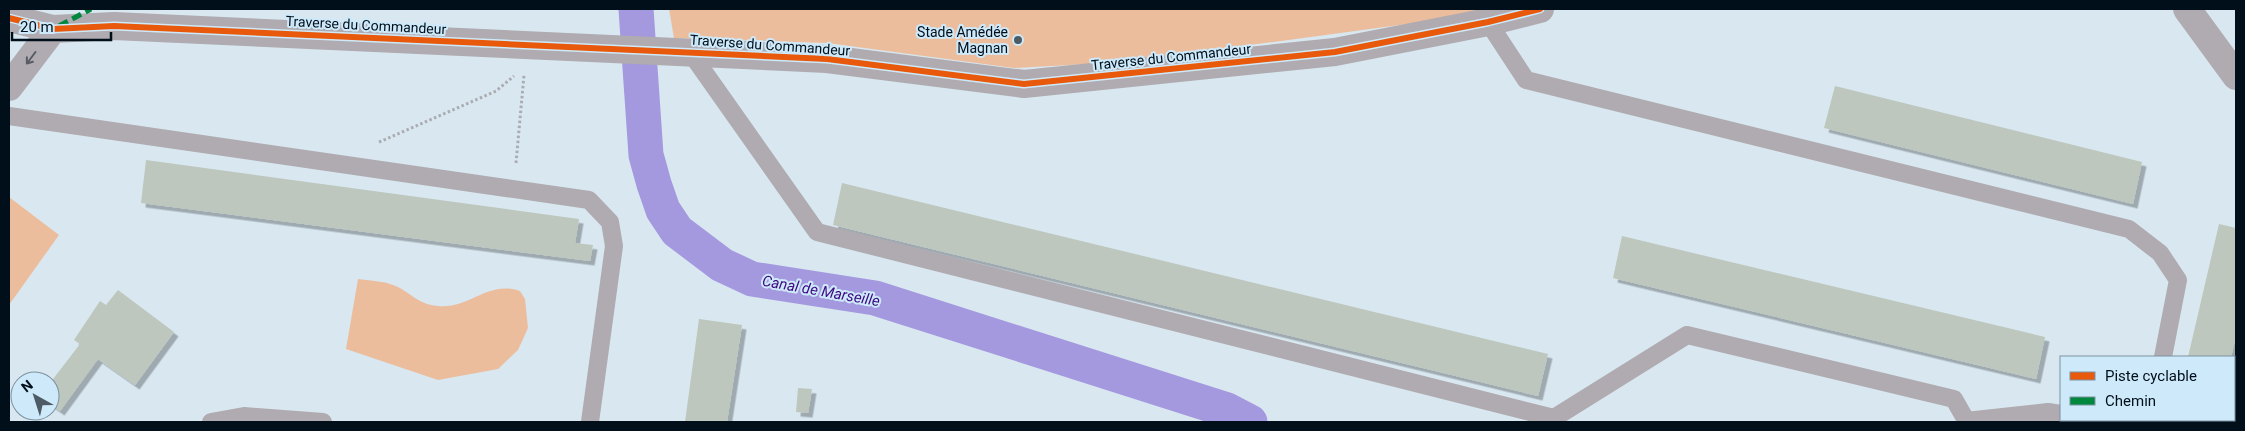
<svg xmlns="http://www.w3.org/2000/svg" width="2245" height="431" viewBox="0 0 2245 431" font-family="Roboto,sans-serif">
<defs>
<filter id="shadow"><feDropShadow dx="4.5" dy="4.5" stdDeviation="0" flood-color="#0004"/></filter>
</defs>
<rect width="100%" height="100%" fill="#d8e7f0"/>
<path fill="#ecbd9d" d="M669,9H1492L1459,17L1124,62L1014,68L827,43L674,38Z
M9,197L59,235L9,305Z
M358,279C373,281 387,281 400,288C413,296 422,305 438,306C471,309 487,280 520,291L525,299L528,328L518,350L498,369L438,380L346,349Z"/>
<g fill="none" stroke-linecap="round" stroke-linejoin="round">
<path stroke="#a498df" stroke-width="35" d="M636,9L646,155L654,184L663,210L677,231L722,265L752,279L875,298L1227,410L1250,422"/>
</g>
<path fill="#bec7bd" filter="url(#shadow)" d="M1835,86L2142,162L2133,204L1824,128Z
M146,160L579,219L575,243L593,245L590,261L141,203Z
M842,183L1548,354L1538,396L833,225Z
M2219,224L2236,228V336L2231,357H2188Z
M1622,236L2045,337L2036,379L1613,278Z
M118,290L174,332L135,385L98,359L60,411L50,404V383L80,344L74,340L100,301L106,305Z
M699,319L742,325L727,422H685Z
M798,388L812,389L808,413L796,412Z"/>
<g fill="none" stroke-linecap="round" stroke-linejoin="round">
<path stroke="#aaacb2" stroke-width="3" stroke-dasharray="2.5 2.5" stroke-linecap="butt" d="M379,142L496,91L514,76
M516,163L524,75"/>
<path stroke="#afabb0" stroke-width="18" d="M1488,22L1526,80L2129,229L2160,253L2178,280L2163,357
M690,52L817,232L1554,418L1687,335L1954,399L1967,422
M9,116L589,200L610,222L614,246L590,422
M2130,420H2131
M1966,421L2048,412L2061,414
M211,422L244,416L323,422"/>
<path stroke="#afabb0" stroke-width="28" d="M2187,9L2236,76
M9,18L53,29L114,26L827,59L1024,84L1335,52L1488,22L1540,9
M9,87L53,29"/>
<path stroke="#00873e" stroke-width="5" stroke-dasharray="10 5" stroke-linecap="butt" d="M59,26L91,9"/>
<defs>
<path id="cycleway" d="M9,18L53,29L114,26L827,59L1024,84L1335,52L1488,22L1540,9"/>
</defs>
<use href="#cycleway" stroke="#ceeafa" stroke-width="9"/>
<use href="#cycleway" stroke="#e8590c" stroke-width="6"/>
</g>
<defs><path id="oneway-shaft" d="M-6 0H5M1.5-3L5.5 0L1.5 3" fill="none" stroke-width="1.6" stroke-linecap="round" stroke-linejoin="round" transform="scale(1.25)"/></defs>
<use stroke="#585d65" href="#oneway-shaft" transform="translate(31 58) rotate(127)"/>
<circle fill="#4c5b65" stroke="#ceeafa" stroke-width="2" cx="1018" cy="40" r="5"/>
<g text-anchor="middle" stroke-width="4" stroke-linejoin="round" paint-order="stroke">
<g font-size="14" fill="#000f1a" stroke="#ceeafa">
<text transform="translate(366 25) rotate(3)" y="5">Traverse du Commandeur</text>
<text transform="translate(770 45) rotate(4)" y="5">Traverse du Commandeur</text>
<text transform="translate(1171 57) rotate(-6)" y="5">Traverse du Commandeur</text>
</g>
<g font-size="14" fill="#000f1a" stroke="#ceeafa" text-anchor="end">
<text x="1008" y="37">Stade Amédée<tspan x="1008" dy="16">Magnan</tspan></text>
</g>
<g font-size="15" font-style="italic" fill="#3e0883" stroke="#ceeafa">
<text transform="translate(821 291) rotate(10)" y="5">Canal de Marseille</text>
</g>
</g>
<rect width="2245" height="431" fill="none" stroke="#000f1a" stroke-width="20"/>
<rect x="2060" y="356" width="175" height="65" fill="#ceeafa" stroke="#7c92a0"/>
<rect x="2070" y="372" width="25" height="8" fill="#e8590c" stroke="#7c92a0"/>
<text x="2105" y="381" font-size="15" fill="#000f1a">Piste cyclable</text>
<rect x="2070" y="397" width="25" height="8" fill="#00873e" stroke="#7c92a0"/>
<text x="2105" y="406" font-size="15" fill="#000f1a">Chemin</text>
<g transform="translate(35 396) rotate(321)"><circle r="24" fill="#ceeafa" stroke="#7c92a0"/>
<path d="M0-4L9 19L0 12L-9 19Z" fill="#4c5b65"/>
<text y="-8" font-size="14" font-weight="bold" text-anchor="middle" fill="#000f1a">N</text>
</g>
<path d="M12 32v8h99v-8" fill="none" stroke="#000f1a" stroke-width="2.5"/>
<text x="20" y="32" font-size="15" fill="#000f1a" stroke="#ceeafa" stroke-width="4" paint-order="stroke">20 m</text>
</svg>
